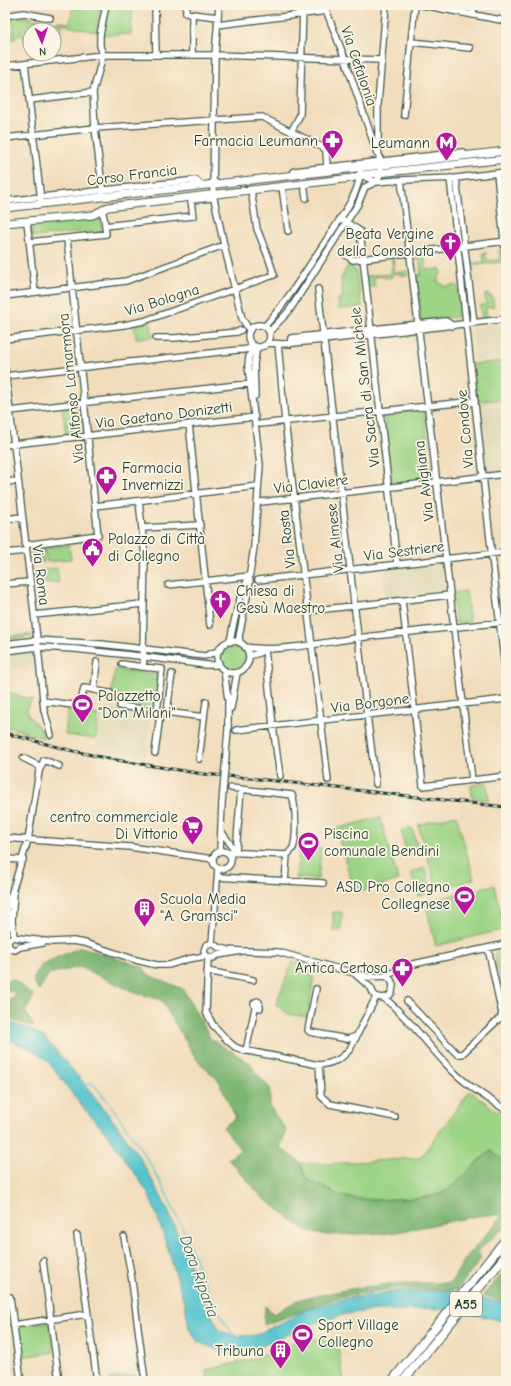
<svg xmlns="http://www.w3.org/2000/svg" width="511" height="1386" viewBox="0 0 511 1386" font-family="'Comic Neue',sans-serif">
<rect width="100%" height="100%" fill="#fcf5e5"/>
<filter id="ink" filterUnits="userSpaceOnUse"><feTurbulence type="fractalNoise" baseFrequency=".025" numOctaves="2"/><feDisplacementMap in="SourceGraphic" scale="8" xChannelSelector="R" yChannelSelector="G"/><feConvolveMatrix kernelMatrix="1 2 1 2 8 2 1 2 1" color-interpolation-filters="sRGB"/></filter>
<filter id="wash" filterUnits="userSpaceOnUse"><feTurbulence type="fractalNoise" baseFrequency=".012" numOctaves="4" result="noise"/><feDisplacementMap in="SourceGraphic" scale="16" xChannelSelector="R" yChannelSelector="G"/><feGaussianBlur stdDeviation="0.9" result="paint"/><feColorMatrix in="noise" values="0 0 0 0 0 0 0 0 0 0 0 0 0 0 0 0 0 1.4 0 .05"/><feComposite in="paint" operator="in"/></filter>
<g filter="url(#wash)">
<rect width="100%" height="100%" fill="#f1ddbc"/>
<path fill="#e0d8b7" d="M506,324V357L475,360L472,328Z
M506,399V470L487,472L477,401Z
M441,563L445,591L385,598L382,570Z
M35,652L38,683L31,684L30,681L36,680L34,666L10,669L12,685H6L5,655Z
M106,707L151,713L146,759L95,749L98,715L105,714Z"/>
<path fill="#9dd486" stroke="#5e885d" d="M73,5H101L96,32L68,26V25L57,21L70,23Z
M108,5H133L131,34L102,35Z
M18,16L58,23L62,25L59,42H54V30H30V42H24L23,35H15V39H5V29L6,34L14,33L13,22L6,23V17Z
M100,217L102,233L90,234L89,231L33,237L31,224Z
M498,251H502L503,262L469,266L468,264L484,262L483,254L482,253L486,252V257L488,261L499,260L500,255Z
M391,257H393L395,273L407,271L408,275L400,276V273L392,274V277L385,278L384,276L374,277L375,287H369L367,276L390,274V269L393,268Z
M425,257L426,270L441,269V275L438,276L439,284H443L444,287L454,285L458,287L461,316L421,321L416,275H421L420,260H414L415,258Z
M349,263L356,272L362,307L339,309L338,299L343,298L341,279Z
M489,294L490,297L492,296L494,307H486L487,318H482L480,305H486L485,295Z
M150,320L153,337L136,338L134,326Z
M506,361V399L477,401L473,364Z
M81,406L84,433L66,435L62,408Z
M424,409L432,480L392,484L384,414Z
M69,545L71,559L47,562L45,548Z
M43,548L44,562L33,563L31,549Z
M57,568L59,582L36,584L35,577L42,570Z
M466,591L470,622L456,623L452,593Z
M31,634L32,637L5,640V637Z
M220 657a13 13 0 1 1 26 0a13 13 0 1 1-26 0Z
M115,669L158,675L154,708L110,703Z
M5,690L24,698L33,699L28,705L27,711L29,716L42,731L43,738L5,726Z
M68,710L98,715L96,739L65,735Z
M487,783L489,800L472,798L471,785Z
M456,815L474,879L437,890L418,825Z
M380,817L398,880L355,893L336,829Z
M412,828L419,852L407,856L401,831Z
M299,847L321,848L318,879L296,878Z
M425,868L432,891L418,896L411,872Z
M494,885L505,929L436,946L425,902Z
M333,912H342L341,931H333Z
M506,952V1006L494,954Z
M293,961L311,966L310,976L314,977L307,1017L288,1014L276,1004Z
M470,1091L495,1110L506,1116V1162L491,1151L479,1160L456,1184L440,1195L417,1198L371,1200L340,1196L306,1179L301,1163L326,1164L420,1158Z
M49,1322L54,1352L21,1357L16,1327Z
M322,1338L338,1347L344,1381H208L206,1370L250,1360L292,1343Z
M136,1375L137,1381H109V1379Z"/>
<path fill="#7eb673" stroke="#4e7a54" d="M81,947L143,967L148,975L183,989L211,1039L250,1063L255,1072L270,1088V1107L286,1130L280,1148L301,1163L306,1179C317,1184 328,1191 339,1195C354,1202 429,1201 442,1193C461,1182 473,1164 491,1151L506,1162V1227L496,1234L478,1251L481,1259L457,1290L394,1288L339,1297L264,1325L265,1306L274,1314L298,1300L350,1289L395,1283H451L465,1259L503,1215H482L392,1233L327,1235L305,1230L262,1197L228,1159L241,1150L223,1127L236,1118L219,1081L197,1060L161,1000L136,993L80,967L49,974L39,990L33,981L40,965Z
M13,979L34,996L25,1012L34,1027L5,1018V998L14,999L15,992L5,990V981Z
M506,1270V1283L501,1290L506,1293V1302L483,1295Z"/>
<path fill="#57c4ce" stroke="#3b8081" d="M5,1021L29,1029L44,1037L82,1081L120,1129L140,1158L166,1206L210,1312L220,1331L233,1335L245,1336L256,1335L308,1309L343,1299L396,1291H448L506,1303V1322L482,1316L430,1308L412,1310H377L346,1314L317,1322L255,1349L239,1352H223L198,1342L189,1329L185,1304L157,1215L147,1191L107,1134L80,1104L47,1060L33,1050L5,1038Z"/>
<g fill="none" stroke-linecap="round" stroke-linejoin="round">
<path stroke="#57c4ce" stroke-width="1.5" d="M85,1085L92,1083C104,1095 113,1108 122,1121C143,1150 161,1181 176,1214C195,1255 207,1298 233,1335"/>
</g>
</g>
<g filter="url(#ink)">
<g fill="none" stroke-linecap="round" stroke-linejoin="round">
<defs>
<path id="minor" d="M155,5L156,55
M186,5V13L192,14
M219,5L215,55L213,194L224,245L242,318L249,330
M324,5L345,59L377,153
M415,5L411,42L470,48
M422,5L506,21
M472,15L475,5
M5,16L24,13L50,18
M217,25L327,11
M192,55V14L218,17
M25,64L41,201
M5,66L103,55H215L382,60
M30,100L93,92
M404,115L411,42
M291,132L300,115L303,5
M5,138L95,128L262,117L324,148L326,151L327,167
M497,174L506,259
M294,175V171L463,152V156
M361,175L376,182L401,180L456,178L506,172
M450,178C468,345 486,511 506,677
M456,178L474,323
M401,180L472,780
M304,184L306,198
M282,187L288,231
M103,194L95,128L93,92L103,55L100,46V35L106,5
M191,200L213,198
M5,201L196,180L201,185
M340,218L360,231L397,564
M27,222L35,292
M105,226L193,216L191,201
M29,242L106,234L104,218L102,210
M346,255L353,260L506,241
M318,289L367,715L376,784
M5,296L126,281L224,245
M248 336a11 11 0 1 1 22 0a11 11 0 1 1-22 0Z
M265,326C289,299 307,269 327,239C339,220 359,195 360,173
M269,332L289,311L358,204L365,187L376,182L381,173L378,146V104L386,5
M156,338H175L237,332L241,330
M5,339L124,325L144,321L274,275L269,259L257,229L251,190
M268,343L283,344L324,340L506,319
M278,344L285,421L328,780
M290,344L291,338L446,321L453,326
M5,369L38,647L44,710L51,735
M5,376L238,350C244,350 248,350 252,346
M255,396L254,364L257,347
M10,411L255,383
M189,424L210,625
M260,424L475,401
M5,445L255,417
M5,482L18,481
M261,502L506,474
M95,506L258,486
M5,519L22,517
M142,528L200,525
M25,545L98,535L67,239
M5,553L26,551
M258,580L506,552
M5,584L29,582
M168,585L250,576
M402,600L423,786L506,776
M307,611L450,595
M34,615L143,604
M217 657a16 16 0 1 1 32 0a16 16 0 1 1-32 0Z
M230,642C232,630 241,586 249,579
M240,643L239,637L250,581L249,579L254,547L260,465L248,366L249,357L253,346
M5,644L37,640L101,644L205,656L220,650
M245,647C278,653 324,642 357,638C407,632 456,627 506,622
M265,649L273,726L280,776
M5,651L38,647L75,649L139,656L206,665H216L219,663
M249,656L259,653L265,649
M122,664L143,667
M224,670L228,700V730
M94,689L97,662
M43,701L80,706L84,688C93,689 100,692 110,693
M120,706L157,711L162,669L143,667L144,657L143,649L145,556L139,501
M231,708L237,673
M157,711L204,717
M167,712L172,674
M236,730L506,699
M155,753L160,715L157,711
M23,758L41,767
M199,759L206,702
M231,788L292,795C296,808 297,836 293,848C291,851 289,853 287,855
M221,831L236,852
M5,838L130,847L213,859
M213 860a9 9 0 1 1 18 0a9 9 0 1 1-18 0Z
M220,851L222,803
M226,852L287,855L285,881
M236,852L241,789
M5,859L23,860
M218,877L323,883
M14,893L12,921L14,937
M7,928V908L28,840L39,771L44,760L59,766
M212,943L218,869
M10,948C6,943 9,938 14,937L19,938L52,942L73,941L85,943L136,960L157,965H169L188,959L206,956
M10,948L15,950L20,947L43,943
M242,951L228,950L218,947L212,943L206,945L204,951L206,956L213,958L218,955L242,951H251L278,952L368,977L386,976L391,980L393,985L392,992L389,996L384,998L376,997L373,993L371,988L356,975
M208,958L206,1012L213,1025L228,1041L235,1047L243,1050L319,1065C333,1063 341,1060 350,1049L376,997
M207,971L253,980
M386,976L394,972L399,968L409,965L506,944
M316,989L308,1030L310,1032L347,1039L354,1037L356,1038
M384,998C408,1017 426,1043 447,1065C463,1083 486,1097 506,1110
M407,1001L457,1054H462L501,1017L502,1014L488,948
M246,1051L255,1008L254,1003L257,1001L259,1002L260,1008
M319,1065L321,1096L330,1104L395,1117
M77,1235L97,1381
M124,1237L131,1274L145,1381
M43,1261L59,1381
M10,1297L21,1381
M13,1325L87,1314"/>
<path id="major" d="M5,208L506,151
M5,223L93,215L108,207L352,178L361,175L506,159"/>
<path id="highway" d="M392,1381L506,1239
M403,1381L506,1255"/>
</defs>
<use href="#minor" stroke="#3e5548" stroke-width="8"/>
<use href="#major" stroke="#3e5548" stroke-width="9"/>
<use href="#highway" stroke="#3e5548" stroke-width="10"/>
<use href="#minor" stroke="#fff" stroke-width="5.5"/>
<use href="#major" stroke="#fff" stroke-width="7"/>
<use href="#highway" stroke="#fff" stroke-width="8"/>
<defs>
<path id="rail" d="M5,733L69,750L110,759L203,774L249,778L506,807"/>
</defs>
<use href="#rail" stroke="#1f3d34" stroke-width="3"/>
<use href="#rail" stroke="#fcf5e5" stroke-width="1.5" stroke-dasharray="4.5" stroke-linecap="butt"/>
<defs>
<path id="minor-bridge" d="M222,803L228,730"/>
</defs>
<use href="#minor-bridge" stroke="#3e5548" stroke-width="8" stroke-linecap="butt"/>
<use href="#minor-bridge" stroke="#fff" stroke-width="5.5"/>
</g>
</g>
<defs>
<symbol id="pharmacy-pin" viewBox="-11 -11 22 30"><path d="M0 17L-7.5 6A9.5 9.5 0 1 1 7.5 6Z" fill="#b5179e" stroke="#fcf5e5"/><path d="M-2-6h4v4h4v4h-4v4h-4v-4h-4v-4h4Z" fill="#fff"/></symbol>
<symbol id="metro-pin" viewBox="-11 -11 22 30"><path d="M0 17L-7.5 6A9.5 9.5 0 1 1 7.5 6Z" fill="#b5179e" stroke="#fcf5e5"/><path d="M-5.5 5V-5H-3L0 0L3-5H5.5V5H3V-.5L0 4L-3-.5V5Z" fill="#fff"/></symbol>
<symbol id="church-pin" viewBox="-11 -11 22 30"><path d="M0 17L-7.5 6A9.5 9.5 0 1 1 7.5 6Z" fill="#b5179e" stroke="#fcf5e5"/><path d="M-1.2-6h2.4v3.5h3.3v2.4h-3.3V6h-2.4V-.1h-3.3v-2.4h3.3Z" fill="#fff"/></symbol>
<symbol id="civic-pin" viewBox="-11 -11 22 30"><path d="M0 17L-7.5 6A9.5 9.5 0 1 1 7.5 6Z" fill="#b5179e" stroke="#fcf5e5"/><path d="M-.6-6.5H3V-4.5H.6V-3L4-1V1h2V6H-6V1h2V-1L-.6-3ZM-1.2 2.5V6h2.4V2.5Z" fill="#fff"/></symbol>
<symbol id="stadium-pin" viewBox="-11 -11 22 30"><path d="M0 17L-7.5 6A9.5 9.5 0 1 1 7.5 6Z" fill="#b5179e" stroke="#fcf5e5"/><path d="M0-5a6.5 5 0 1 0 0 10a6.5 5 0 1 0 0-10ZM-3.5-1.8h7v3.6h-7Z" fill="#fff"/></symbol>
<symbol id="supermarket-pin" viewBox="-11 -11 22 30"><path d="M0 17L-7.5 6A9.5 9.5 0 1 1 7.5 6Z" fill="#b5179e" stroke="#fcf5e5"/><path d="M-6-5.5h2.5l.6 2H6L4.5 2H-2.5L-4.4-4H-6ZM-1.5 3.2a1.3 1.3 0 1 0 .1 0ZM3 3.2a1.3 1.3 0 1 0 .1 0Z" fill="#fff"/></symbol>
<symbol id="building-pin" viewBox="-11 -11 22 30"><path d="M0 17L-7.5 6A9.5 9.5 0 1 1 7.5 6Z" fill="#b5179e" stroke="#fcf5e5"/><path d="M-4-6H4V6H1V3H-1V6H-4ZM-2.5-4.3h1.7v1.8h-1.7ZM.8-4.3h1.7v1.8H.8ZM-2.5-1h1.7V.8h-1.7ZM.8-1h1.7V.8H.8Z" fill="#fff"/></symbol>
</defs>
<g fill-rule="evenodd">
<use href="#pharmacy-pin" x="320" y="128" width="25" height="34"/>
<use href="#metro-pin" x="434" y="130" width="25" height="34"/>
<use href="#church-pin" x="438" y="230" width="25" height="34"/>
<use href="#pharmacy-pin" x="94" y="464" width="25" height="34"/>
<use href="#civic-pin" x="80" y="536" width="25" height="34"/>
<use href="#church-pin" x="208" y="588" width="25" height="34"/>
<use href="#stadium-pin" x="70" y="692" width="25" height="34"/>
<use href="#supermarket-pin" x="180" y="814" width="25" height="34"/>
<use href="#stadium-pin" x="296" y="830" width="25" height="34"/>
<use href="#stadium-pin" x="452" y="884" width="25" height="34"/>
<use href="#building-pin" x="132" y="896" width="25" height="34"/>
<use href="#pharmacy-pin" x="390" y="956" width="25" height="34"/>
<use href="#stadium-pin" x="290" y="1322" width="25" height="34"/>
<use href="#building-pin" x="268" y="1338" width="25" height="34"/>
</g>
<g text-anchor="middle" stroke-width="3.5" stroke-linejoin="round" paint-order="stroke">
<rect fill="#fcf5e5" stroke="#617469" stroke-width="1" x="450" y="1292" width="32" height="24" rx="3"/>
<g font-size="14" font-weight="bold" fill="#1f3d34">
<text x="466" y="1309">A55</text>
</g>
<g font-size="15" fill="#1f3d34" stroke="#fcf5e5">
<text transform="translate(359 66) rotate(71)" y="5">Via Cefalonia</text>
<text transform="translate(132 175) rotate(-7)" y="5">Corso Francia</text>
<text transform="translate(162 300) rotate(-17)" y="5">Via Bologna</text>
<text transform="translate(365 387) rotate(-97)" y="5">Via Sacra di San Michele</text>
<text transform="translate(71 388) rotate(-96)" y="5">Via Alfonso Lamarmora</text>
<text transform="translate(164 415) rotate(-7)" y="5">Via Gaetano Donizetti</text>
<text transform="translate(465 429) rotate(-95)" y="5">Via Condove</text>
<text transform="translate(424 481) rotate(-97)" y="5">Via Avigliana</text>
<text transform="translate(311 484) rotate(-7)" y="5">Via Claviere</text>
<text transform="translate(335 538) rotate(-96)" y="5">Via Almese</text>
<text transform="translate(287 539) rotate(-97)" y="5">Via Rosta</text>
<text transform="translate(404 551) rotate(-7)" y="5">Via Sestriere</text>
<text transform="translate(41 575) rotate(83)" y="5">Via Roma</text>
<text transform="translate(370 703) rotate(-7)" y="5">Via Borgone</text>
</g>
<g font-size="15" fill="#1f3d34" stroke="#fcf5e5" text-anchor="end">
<text x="318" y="146">Farmacia Leumann</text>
<text x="430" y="148">Leumann</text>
<text x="434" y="239">Beata Vergine<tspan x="434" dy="17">della Consolata</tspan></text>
<text x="122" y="473" text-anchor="start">Farmacia<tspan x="122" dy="17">Invernizzi</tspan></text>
<text x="108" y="544" text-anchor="start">Palazzo di Città<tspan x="108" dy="17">di Collegno</tspan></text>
<text x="236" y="596" text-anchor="start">Chiesa di<tspan x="236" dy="17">Gesù Maestro</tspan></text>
<text x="98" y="701" text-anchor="start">Palazzetto<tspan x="98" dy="17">"Don Milani"</tspan></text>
<text x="178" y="822">centro commerciale<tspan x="178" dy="17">Di Vittorio</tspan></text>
<text x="324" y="839" text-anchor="start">Piscina<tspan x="324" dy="17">comunale Bendini</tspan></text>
<text x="450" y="892">ASD Pro Collegno<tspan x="450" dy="17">Collegnese</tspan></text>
<text x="160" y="904" text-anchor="start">Scuola Media<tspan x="160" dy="17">"A. Gramsci"</tspan></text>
<text x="388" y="973">Antica Certosa</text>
<text x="318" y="1330" text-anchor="start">Sport Village<tspan x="318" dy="17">Collegno</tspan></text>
<text x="264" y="1356">Tribuna</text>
</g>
<g font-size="16" font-style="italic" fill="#2d5f5a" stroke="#fcf5e5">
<text transform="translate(200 1276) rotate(70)" y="6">Dora Riparia</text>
</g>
</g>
<rect width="511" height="1386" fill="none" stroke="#fcf5e5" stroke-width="20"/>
<g transform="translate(42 42) rotate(177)"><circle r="19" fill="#fcf5e5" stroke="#a4ab9e"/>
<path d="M0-3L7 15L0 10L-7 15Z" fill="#b5179e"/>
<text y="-6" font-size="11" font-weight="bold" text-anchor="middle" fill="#1f3d34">N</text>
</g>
</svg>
